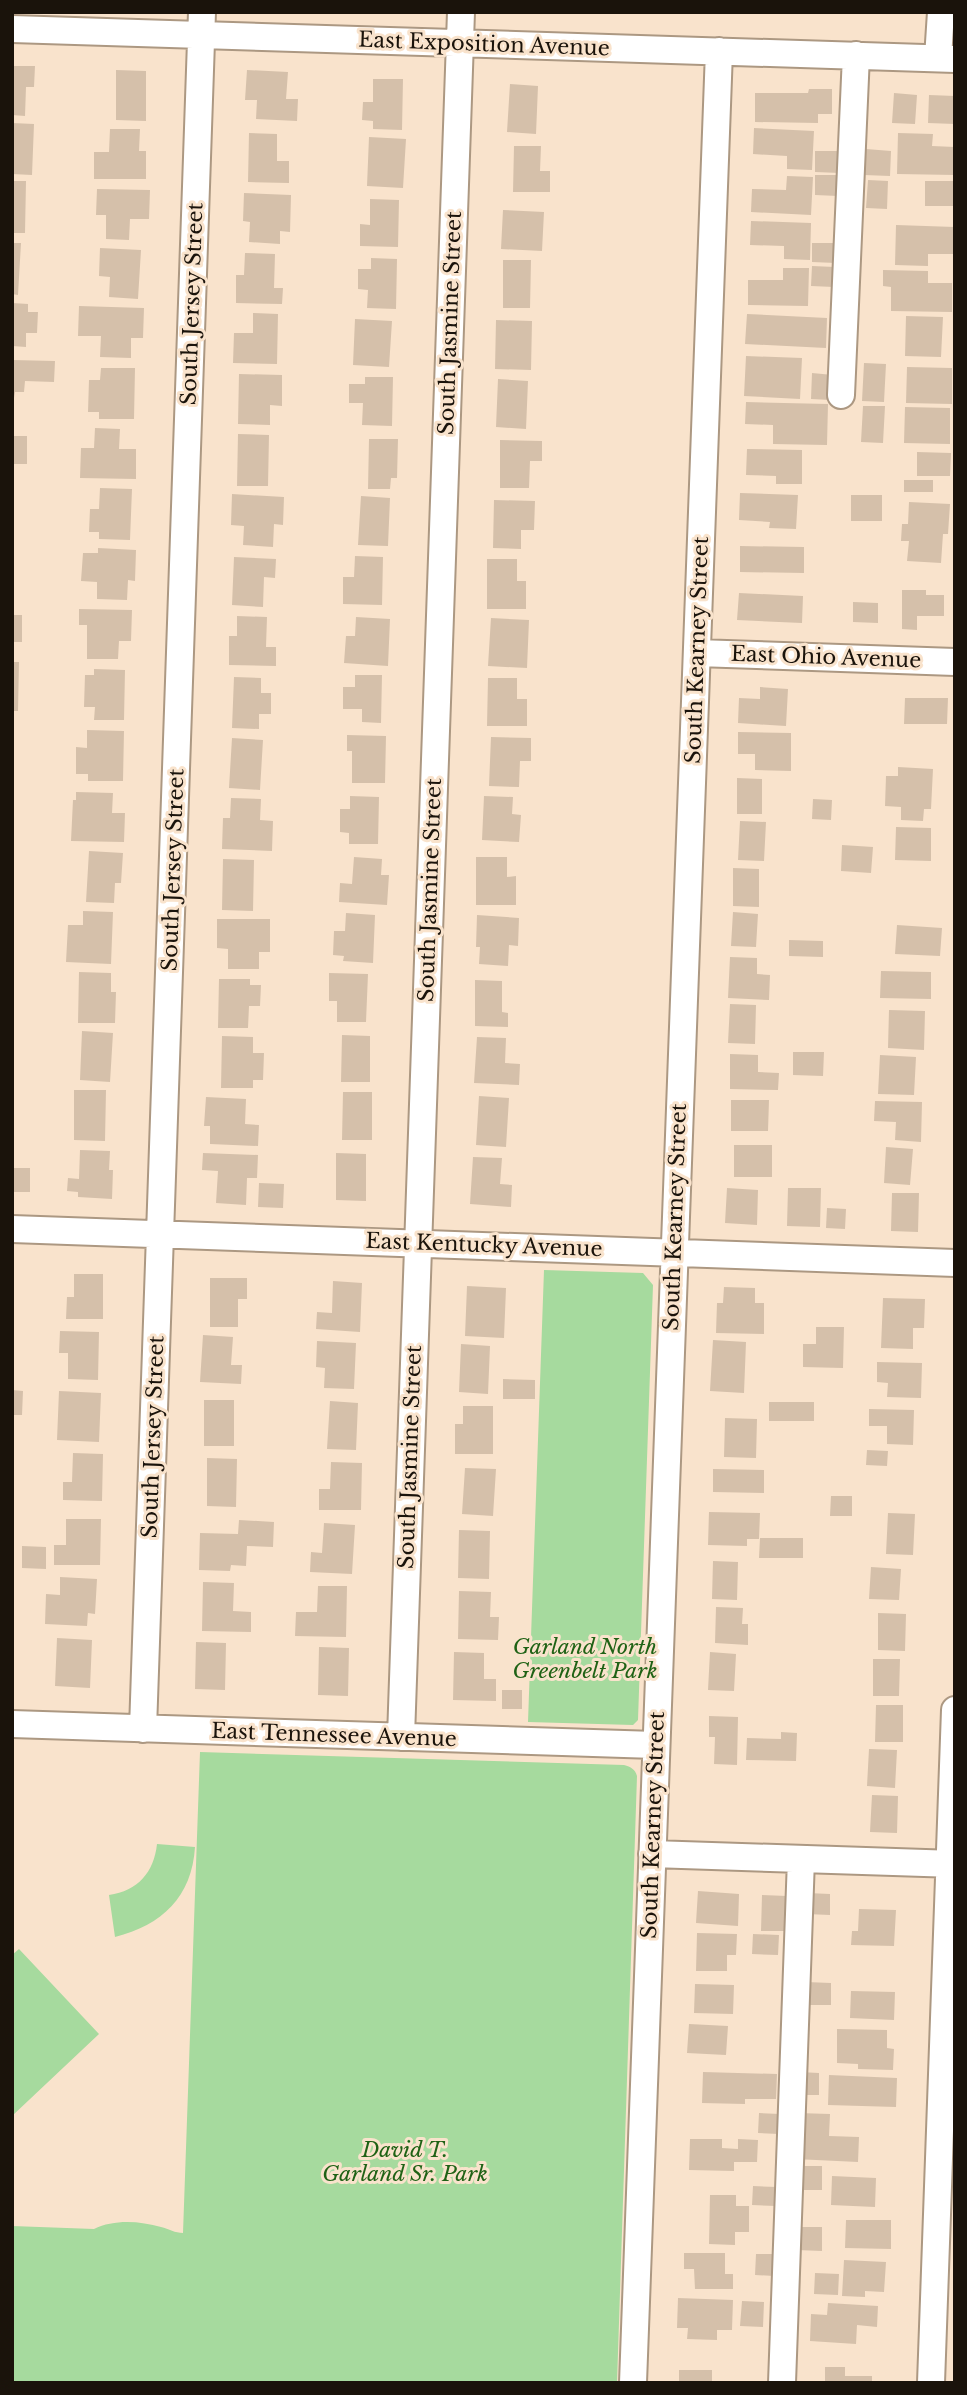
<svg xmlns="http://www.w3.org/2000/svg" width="967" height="2395" viewBox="0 0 967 2395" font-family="'Libre Baskerville',serif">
<rect width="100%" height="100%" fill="#f9e3cc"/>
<path fill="#a6da9e" d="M544,1270L643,1273L653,1285L638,1720L633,1725L528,1722Z
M200,1752L624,1765C631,1767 635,1769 637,1776L617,2383H12V2226L94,2229C114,2219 140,2221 161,2227C169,2229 175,2233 183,2233Z
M157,1844L195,1847C192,1897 162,1925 115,1937L109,1895C138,1891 154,1872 157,1844Z
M19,1949L99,2034L12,2116V1955Z"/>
<path fill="#d5c0aa" d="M12,66H35L34,87H26L25,116L12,115Z
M116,70L146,71V121L116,120Z
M247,70L288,72L286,99H298L297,121L256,119L257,100H245Z
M373,79H403L402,130L373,129V121L362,120L363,102H373Z
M510,84L538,86L536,134L507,132Z
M809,89H832V114H818V123L755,122V93H808Z
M894,93L917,95L915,124L892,123Z
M929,95L955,96V124L928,123Z
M12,123L34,124L32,175L12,174Z
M754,128L814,131L812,170L787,169V156L753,154Z
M110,129H140L139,151H146V179H94V152H109Z
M249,133L277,134V161H289V183L248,182Z
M898,133L933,134L932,146L955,147V175L897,174Z
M369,137L406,139L403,188L367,186Z
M514,146H541L540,171H550V192H513Z
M866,149L891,151L890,176L864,175Z
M815,151H840V173L815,172Z
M815,175H839L838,196L815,195Z
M787,176L813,177L811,215L751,212L752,189L786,190Z
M868,180L888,181L887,209L866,208Z
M12,181H26L25,233H12Z
M925,181H955V206H925Z
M97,189L150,190L149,219H130L129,240L106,239V215H96Z
M244,193L291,195L290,232L280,231V244L249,242L250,222L243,221Z
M370,199L399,200L398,247L360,246V224L370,225Z
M503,210L544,212L542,251L501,249Z
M751,221L811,223L810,260L784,259V246L750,245Z
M896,225L955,227V254H928V266L895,265Z
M12,243H21L18,295L12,294Z
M812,243H837L836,263L812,262Z
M100,248L141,250L138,299L109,297L110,277L99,276Z
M245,253L275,254L274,288H283L282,304L236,303V275H244Z
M371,258L397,259L396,309L367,308L368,290L358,289V269H371Z
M503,260H531L530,308H503Z
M812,266L835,267L834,287L811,286Z
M783,268H809L808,306L748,305V280H783Z
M883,270L928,271V283H952V312L891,311V287L883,286Z
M12,303L28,304V312H38L37,333H26V347L12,346Z
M79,306L144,308L143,338H131V358L100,357L101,336H78Z
M253,313L278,314L277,364L233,363L234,333H253Z
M747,314L827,318L826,348L745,344Z
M906,316L943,317L941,357L905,356Z
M355,319L392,321L389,367L353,365Z
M496,320L532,321L531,370L495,369Z
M746,356L802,358L800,399L744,396Z
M12,360L55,361L54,382L25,381L24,392H15L14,398H12Z
M864,363L886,364L884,402L862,401Z
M907,367L952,368V404L906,403Z
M101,368H135L134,419H99V412H88L89,380H100Z
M812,373L833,375L831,400L811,399Z
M239,374L282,375V406L270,405V425L238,424Z
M365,377H393L392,426L362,425L363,403H349V384H365Z
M498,379L528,381L526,429L496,427Z
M746,402L828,404L827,445L773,444V425L745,424Z
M863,406H885L883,443L861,442Z
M905,407L950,408V444L904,443Z
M95,428L120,429L119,449H136V479L80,478L81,448H94Z
M238,434L269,435L268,486H237Z
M12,436H27V464H12Z
M369,439H398L397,478H391L390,489H368Z
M500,440L542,441V461H530L529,488H500Z
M747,449L802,450V484H776V476L746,475Z
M917,452L951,453L950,476H917Z
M904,480H933V492H904Z
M100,488L132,489L130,540L99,539V532H89L90,509H99Z
M740,493L798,495L796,529L769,528L770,522L739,520Z
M232,494L284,497L283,525L274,524L273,547L243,545L244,526L231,525Z
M851,495H882V521H851Z
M361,496L390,498L388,546L358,545Z
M494,500L535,501L534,530H521V549L493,548Z
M909,502L950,504L948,534H943L941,563L907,561L909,541H901L902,524H908Z
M740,546L804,547V573L740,572Z
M98,548L136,550L135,581L128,580L127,600L97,599V582L81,581L83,553H98Z
M355,556L383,557L382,605L343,604V577H354Z
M234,557L276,559L275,578L264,577L263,607L232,605Z
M487,559H517V581H526V609H487Z
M902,590H926V595H944V616H917V630L902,629Z
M739,593L803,596L802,623L737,620Z
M853,602L878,603V623L853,622Z
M79,609L132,610L131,641H119L118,659H87V625H79Z
M12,615H22V642H12Z
M237,616L267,617L266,647H276V666L229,665V636H237Z
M356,617L390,619L388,666L344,663L346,636H355Z
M491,618L529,620L527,668L488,666Z
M12,662H19L18,711H12Z
M94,669L125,670L124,720H94L95,707H84L85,675H94Z
M355,675H382L381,723L362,722V709H343V687H355Z
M234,677L261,678V693H271V714H259V729L232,728Z
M488,678H517V699H527V726H487Z
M760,687L788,689L786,726L738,723L739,698L760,699Z
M905,698H948L947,724H904Z
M87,730L124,731L123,781H88V774H76V747L87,748Z
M738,732L791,733V771L755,770V754H738Z
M347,735L386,736L385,783H352V751H347Z
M491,737L531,738V761H520L519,787L489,786Z
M232,738L263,740L260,790L229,788Z
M898,767L933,769L931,809H924L923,821L901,820V807L885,806L886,776H898Z
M737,778L762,779V814H737Z
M76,792L113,793L112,813H125L124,842L71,841L73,800H76Z
M350,796L379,797L378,844H349V833L340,832V809H350Z
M484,796L513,797L512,814L521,815L519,842L482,840Z
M231,798L261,799L260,820L273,821L272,851L222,849L223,818H230Z
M813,799L832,800L831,820L812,819Z
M740,821L766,822L764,861L738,860Z
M896,827L931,828V861L895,860Z
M842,845L873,847L871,873L841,871Z
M89,851L123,853L121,883H115L114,903L86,902Z
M354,857L382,859L381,875H389L387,905L339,902L340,883L352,884Z
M476,857H507V877L516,876V905H476Z
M223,859L254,860L253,911L222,910Z
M733,868L759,869V907L733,906Z
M83,911L113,912L111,964L66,962L68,925H83Z
M733,912L758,914L756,947L731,946Z
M346,913L375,915L373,963L343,961L344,956L333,955L334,931H345Z
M477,915L519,918L518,946L509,945L508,966L479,964L480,947H476Z
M217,919H270V952H259V969H228V949L217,948Z
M897,925L942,928L940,956L895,954Z
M789,940L823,941V957L789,956Z
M730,957L757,958V974L770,975L769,1000L728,998Z
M881,971L931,972V999L880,998Z
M79,972L111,973V992H116L115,1023H78Z
M329,973L368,974L366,1022H337V1001H329Z
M219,979H250V985H261L260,1006H249L248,1028H218Z
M475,980L502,981V1012L508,1013V1027L475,1026Z
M730,1004L756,1005L755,1044L728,1043Z
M889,1010L925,1011L924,1050L888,1048Z
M82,1031L113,1033L110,1082L80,1080Z
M342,1035L370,1036V1082H341Z
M222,1036L253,1037V1053H264L263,1080H253V1088H221Z
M477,1037L506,1038L505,1063L520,1064L519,1085L474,1083Z
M793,1052H824L823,1076L793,1075Z
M730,1054L758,1055V1072L779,1073L778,1090L730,1089Z
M880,1055L916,1057L914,1095L878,1094Z
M74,1090H106L105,1141L74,1140Z
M343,1092H372V1140H342Z
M479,1096L509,1098L506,1147L476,1145Z
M206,1097L246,1099L245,1124L259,1125L258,1146L210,1144V1126H204Z
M731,1100H769L768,1131H731Z
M875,1101L922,1102L921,1142L895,1140L896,1122L874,1121Z
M734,1145H772V1177H734Z
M886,1147L913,1149L910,1185L884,1183Z
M80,1150L110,1151L109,1170H113L112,1199L78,1197V1192L67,1191L68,1178L79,1179Z
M203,1153L258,1155L257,1178H247L246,1205L216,1203L218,1171L202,1170Z
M336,1153L366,1154V1201L336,1200Z
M473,1157L502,1158L500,1184L512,1185L511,1207L470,1204Z
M12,1168H30V1192H12Z
M259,1183L284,1184L283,1208L258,1207Z
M727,1188L758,1190L757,1225L725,1223Z
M788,1188H821L820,1227L787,1226Z
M892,1193H919L918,1232L891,1231Z
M827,1208L846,1209L845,1229L826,1228Z
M74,1274H103V1319H66L67,1297H74Z
M210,1278H247V1299H238V1327H210Z
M333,1281L362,1283L360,1332L316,1329L317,1312L332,1313Z
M467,1286L506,1288L504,1338L465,1336Z
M724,1287L755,1288V1303H764V1334L716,1333L717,1303H723Z
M883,1298L925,1299L924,1328H913V1349L881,1348Z
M816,1327H844L843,1368L803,1367V1344H816Z
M60,1331L99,1332L98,1380L68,1379V1353H59Z
M203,1335L233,1337L231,1365H242L241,1384L200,1382Z
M713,1340L746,1342L744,1393L710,1391Z
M317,1341L356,1343L354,1389L324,1388L325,1368L316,1367Z
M461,1344L490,1346L488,1394L459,1392Z
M877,1362L922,1363L921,1398L887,1397L888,1383L877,1382Z
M503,1379L535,1380V1399H503Z
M12,1390L23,1391L22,1415H12Z
M59,1391L101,1393L99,1442L57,1440Z
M204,1400H234V1446H204Z
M330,1401L358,1403L356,1450L327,1449Z
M769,1402H814V1421H769Z
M463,1406H493V1454H455V1424H463Z
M869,1409L914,1410L913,1445L887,1444V1426H869Z
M725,1418L757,1419L756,1458L724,1457Z
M867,1450L888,1451L887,1466L866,1465Z
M73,1453L103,1454L102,1501L63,1500V1482H72Z
M207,1458L237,1459L236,1507L207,1506Z
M331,1462L362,1463L361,1510H319V1489H330Z
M465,1468L496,1469L493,1516L462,1514Z
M713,1469L764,1470V1493L713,1492Z
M831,1496H852V1516H830Z
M709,1512L760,1513L759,1539H747V1546L708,1545Z
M888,1513L915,1514L913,1555L886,1554Z
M66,1519H101L100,1565H54V1545H66Z
M239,1520L274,1522L273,1547L247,1546L246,1566L231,1565L230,1571L199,1570L200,1533L238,1534Z
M324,1523L355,1525L352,1574L310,1572L311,1552L322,1553Z
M459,1530L490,1531L489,1579L458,1578Z
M760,1538H803V1558H759Z
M22,1546L46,1547V1569L22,1568Z
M713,1561L738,1562L737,1600L712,1599Z
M871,1567L901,1569L899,1600L869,1599Z
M60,1577L97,1579L95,1614L88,1613L87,1626L45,1624L46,1594L60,1595Z
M203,1582L234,1583L233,1611L251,1612V1632L202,1631Z
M318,1586H347L346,1637L295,1636L296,1612H317Z
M459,1591L491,1592L490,1617H499L498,1640L458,1639Z
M716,1607L743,1608L742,1624H748V1645L715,1643Z
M878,1613L906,1614L905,1651L878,1650Z
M57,1638L92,1640L90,1688L55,1686Z
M196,1642L226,1643L225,1690L195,1689Z
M319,1647L349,1648L348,1696L318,1695Z
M454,1652L484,1653V1679H496V1701L453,1700Z
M710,1652L736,1654L734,1691L708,1690Z
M873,1659H900L899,1696H873Z
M502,1690H522V1709H502Z
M876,1705H903V1742H875Z
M709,1716L738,1717L737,1765L714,1764L715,1737H709Z
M781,1732L797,1733L796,1761L746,1760L747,1738L781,1739Z
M869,1749L897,1750L895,1788L867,1786Z
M872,1795L898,1796L897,1833L870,1832Z
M698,1891L739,1894L738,1926L696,1923Z
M807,1893L830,1894V1915L806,1914Z
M762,1895L787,1896L786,1931H761Z
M859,1909L896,1910L894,1946L851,1945L852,1931H858Z
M697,1933L737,1934L736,1955H727V1971H696Z
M753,1934L779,1935L778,1955L752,1954Z
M806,1982L831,1983V2005H806Z
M695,1984L734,1985L733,2014L694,2013Z
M851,1991L895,1992L894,2020L850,2018Z
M689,2024L728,2026L726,2055L687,2053Z
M837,2029L887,2030V2048L894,2049L893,2070L858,2069V2064L837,2063Z
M703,2072L777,2074L776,2099H745V2104L702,2103Z
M799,2072L819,2073V2095H798Z
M829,2075L897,2078L896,2107L828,2105Z
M759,2113L780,2114L779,2134L758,2133Z
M797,2113L830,2114L829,2136L859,2137L858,2162L795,2159Z
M690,2139H722V2148L738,2149V2139L758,2140L757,2162H734V2171L689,2170Z
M799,2166H822V2190H799Z
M832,2176L876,2178L875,2207L831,2205Z
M753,2186L777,2187L776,2206L752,2205Z
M710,2195H736V2206H749V2232H735V2245L709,2244Z
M846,2220H891V2249L845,2248Z
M798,2227H822V2251L797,2250Z
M684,2253H725V2274H733V2289H695L694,2269H684Z
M756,2254H774V2276L755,2275Z
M844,2260L886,2262L884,2292L865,2291V2297L842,2296Z
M815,2273L839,2274L838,2295L814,2294Z
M678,2298L733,2300L732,2330H717V2340L687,2339L688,2328H677Z
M742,2301L764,2302L763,2327L740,2326Z
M828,2303L878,2306L877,2327L857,2325L856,2344L810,2341L811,2314L827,2315Z
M825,2367H845V2376H872V2383H825Z
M679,2370H712V2383H679Z"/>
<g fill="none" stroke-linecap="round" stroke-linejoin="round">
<defs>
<path id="minor" d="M12,29L955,59
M938,58L941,12
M841,395L856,55
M697,653L955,662
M12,1229L955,1263
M12,1724L655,1745
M143,1729L202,12
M401,1737L461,12
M652,1854L955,1864
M633,2383L719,51
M782,2383L801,1859
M931,2383L955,1710"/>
</defs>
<use href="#minor" stroke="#ac9882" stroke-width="30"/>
<use href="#minor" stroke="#fff" stroke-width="26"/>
</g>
<g text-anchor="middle" stroke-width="6" stroke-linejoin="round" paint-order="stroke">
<g font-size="21" fill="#1a130b" stroke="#f9e3cc">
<text transform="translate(484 44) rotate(2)" y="7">East Exposition Avenue</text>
<text transform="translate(192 304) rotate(-88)" y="7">South Jersey Street</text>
<text transform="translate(450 323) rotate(-88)" y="7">South Jasmine Street</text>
<text transform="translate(697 650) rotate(-88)" y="7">South Kearney Street</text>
<text transform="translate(826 657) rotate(2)" y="7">East Ohio Avenue</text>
<text transform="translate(173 870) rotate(-88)" y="7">South Jersey Street</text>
<text transform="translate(430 890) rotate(-88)" y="7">South Jasmine Street</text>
<text transform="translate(675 1217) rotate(-88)" y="7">South Kearney Street</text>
<text transform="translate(484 1245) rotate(2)" y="7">East Kentucky Avenue</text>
<text transform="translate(153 1437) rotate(-88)" y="7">South Jersey Street</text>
<text transform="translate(410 1457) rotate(-88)" y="7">South Jasmine Street</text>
<text transform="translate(334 1735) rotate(2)" y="7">East Tennessee Avenue</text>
<text transform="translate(653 1825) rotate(-88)" y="7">South Kearney Street</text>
</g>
<g font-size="21" font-style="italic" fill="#1f6215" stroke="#f9e3cc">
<text x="585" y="1654">Garland North<tspan x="585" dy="24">Greenbelt Park</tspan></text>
<text x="405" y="2157">David T.<tspan x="405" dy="24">Garland Sr. Park</tspan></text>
</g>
</g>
<rect width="967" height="2395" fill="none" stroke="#1a130b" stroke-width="28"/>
</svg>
